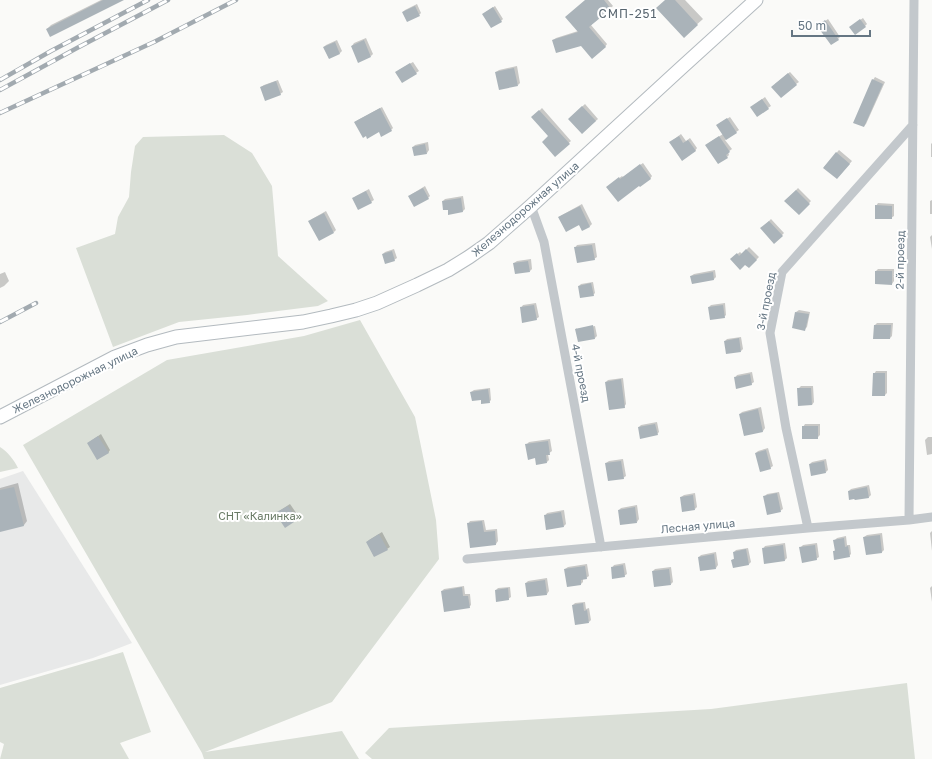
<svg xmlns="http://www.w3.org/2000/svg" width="932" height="759" viewBox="0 0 932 759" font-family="'Golos Text',sans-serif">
<rect width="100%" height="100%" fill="#fafaf8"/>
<path fill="#e8e9e9" d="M23,471L132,643L93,658L0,685V479Z"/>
<path fill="#dadfd7" d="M224,135L252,153L272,186L278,256L328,301L318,306L247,315L179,322L113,347L76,248L115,234L118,217L129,197L131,172L135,146L143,137Z
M360,320L415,417L436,520L439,559L332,702L205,752L342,731L359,759H204L202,753L23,445L167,360L304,336Z
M0,447C8,452 14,460 18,468L0,472Z
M123,652L151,732L120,743L129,759H0L4,744L0,742V688Z
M907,683L915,759H372L365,753L389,728L711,709Z"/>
<path fill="#0003" d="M101,0H122L47,29L51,25Z
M586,0H608L613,6L591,25L607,44L605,47L581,45L553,40L556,38L578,31Z
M666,0H685L703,19L684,36Z
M417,4L421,13L419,15L403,12L405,10Z
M495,6L503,19L501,21L486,12Z
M863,18L867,24L865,26L853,25Z
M828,19L840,37L838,39L821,24Z
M366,38L373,54L371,56L352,46L354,43Z
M337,40L342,51L340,53L329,58L324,47L326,45Z
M413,62L419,71L402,82L399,70Z
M517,66L520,83L518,85L496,72L499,70Z
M790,72L799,82L796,84H775Z
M875,77L885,82L866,124L864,126L873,80Z
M278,80L283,92L280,94L261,87L264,85Z
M765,97L771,106L768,108L754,105Z
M585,104L598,119L582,133L569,119Z
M382,107L393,128L391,130L380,131L355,122L358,120Z
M542,108L571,141L555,155L549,136L533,117Z
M730,117L739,130L725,140L732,149L728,152L729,155L727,157L709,143L723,134L720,123Z
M681,134L686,141L690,138L697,148L695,151L673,140Z
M428,142L429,150L427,153L413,147L415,145Z
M932,143V157H931V144Z
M839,150L852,161L839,176L824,167Z
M643,163L652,176L650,179L610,185L622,176L623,177Z
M425,186L430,196L428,198L410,196L412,194Z
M798,188L811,201L799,214L786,201Z
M369,189L374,200L371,202L354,198L356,196Z
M463,196L465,209L463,211L449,213V208L443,201L445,199Z
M932,200V214H930V201Z
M878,203L894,204V216L891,218L876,206Z
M582,204L592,224L590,226L582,230L579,224L559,217L562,215Z
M326,211L336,230L334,232L310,221L312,219Z
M771,219L784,233L775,242L762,228Z
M932,235V249L930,237Z
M595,243L597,257L594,259L575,248L577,245Z
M749,247L759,257L749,267L745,263L732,259L740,252L742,254Z
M394,249L397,258L394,260L383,254L385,252Z
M531,259L532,269L530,271L514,263L517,261Z
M878,269H894V281L892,284L876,271Z
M715,270L716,277L714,279L692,283L691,276L694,274Z
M5,272L9,281L4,286L0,288V274Z
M593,282L595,293L593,295L579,286L581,284Z
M536,303L539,317L536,319L521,308L523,305Z
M725,303L726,315L724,317L709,307L711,305Z
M799,310L810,312L807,327L805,329L796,312Z
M877,323H893L892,336L890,338H874L875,325Z
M595,326L597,336L595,338L576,329L577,328V329Z
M741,337L743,349L741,351L725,341L727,339Z
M876,371H887V393L885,395L874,374Z
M752,372L754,382L751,384L735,378L737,375Z
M623,378L626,404L624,407L606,382L608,380Z
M801,386H813L814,402L812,405L798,389Z
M490,388L491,400L489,402L471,392L474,390Z
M761,407L765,428L763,431L744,435L740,414L742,412Z
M657,422L659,432L657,434L639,427L641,425Z
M805,424H820V435L817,438L803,427Z
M101,434L110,450L108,453L88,443Z
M928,437H932V454L927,455L925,440Z
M550,439L552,451L548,454L549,460L547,462L536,457L526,445L529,442Z
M768,448L773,466L770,468L756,453L758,451Z
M623,459L626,476L623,478L606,463L609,461Z
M826,459L828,470L826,472L810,464L812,462Z
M18,483L27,521L24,525L0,531V488Z
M869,485L871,495L869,497L849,491L851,489Z
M779,492L783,509L780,511L764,497L767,494Z
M695,493L697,507L695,509L681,497L684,495Z
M290,504L299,517L296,520L279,511Z
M637,505L639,519L637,522L619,510L621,508Z
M564,510L566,524L564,526L545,516L547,513Z
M484,520L486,530L497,529L498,541L496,544L471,547L468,524L470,521Z
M932,531V551L930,533Z
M382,532L390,547L387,549L374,556L367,542L369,540Z
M882,533L884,550L882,552L867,554L864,537L867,535Z
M846,536L847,545H850L851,554L849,556L834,551L836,549L835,540L837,538Z
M785,543L787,558L785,560L763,549L765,546Z
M817,543L819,557L816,559L801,547L803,545Z
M748,548L751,562L749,564L732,560L735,558L734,552L736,550Z
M716,552L718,565L716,568L699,557L701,555Z
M625,563L627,574L624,576L612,568L614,565Z
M587,564L589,576L586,578L583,579V582L581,584L565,569L568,567Z
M671,567L673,582L671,584L653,571L655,569Z
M547,578L549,591L547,594L526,583L528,581Z
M464,586L465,594H470L471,605L469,607L442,591L444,589Z
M932,586V602L930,588Z
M510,587L511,597L508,599L496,590L498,588Z
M585,602L586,609L589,608L591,620L589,622L573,605L575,603Z"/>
<path fill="#aab3b9" d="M103,0H124L50,37L46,29Z
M585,0H604L611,9L589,27L606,47L592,59L581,46L556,53L552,40L578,32L565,17Z
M665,0H675L698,25L684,38L656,8Z
M415,6L420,16L407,22L402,12Z
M493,7L502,22L491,28L482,14Z
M860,19L866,27L855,35L849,27Z
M825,20L839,40L831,45L817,26Z
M364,40L371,57L358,63L351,46Z
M335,42L340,54L329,59L323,47Z
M410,63L417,74L402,83L395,72Z
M514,68L518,86L499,90L495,72Z
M788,73L797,85L781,98L771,87Z
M872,79L883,84L864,127L853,123Z
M276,81L281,95L265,101L260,87Z
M762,99L769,109L757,117L750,107Z
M582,106L596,121L582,134L568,119Z
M380,108L392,131L381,137L379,132L367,139L366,136L363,138L354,122Z
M539,110L570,144L555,157L542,142L548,136L531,117Z
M727,118L737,133L726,140L716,125Z
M679,136L683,143L688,140L696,151L682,161L669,142Z
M719,136L730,152L726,155L728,158L718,164L705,145Z
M425,144L427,154L414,156L412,147Z
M836,152L850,164L837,179L823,168Z
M640,164L651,179L640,187L639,186L618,202L606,187L619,177L620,179Z
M423,188L429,199L414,207L408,196Z
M796,190L810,204L799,215L784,201Z
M366,191L372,203L358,210L352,198Z
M461,198L463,212L448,215V210H443L442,201Z
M875,205L892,206V219H875Z
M580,206L590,227L582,231L579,225L566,232L558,217Z
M324,213L334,233L319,241L308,221Z
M769,221L783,236L774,244L760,228Z
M592,245L595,260L577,263L574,247Z
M746,249L757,260L749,268L745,265L740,270L730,259L737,253L739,256Z
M392,251L395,261L385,264L382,254Z
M528,261L530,272L515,274L513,263Z
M875,271H892V285L875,284Z
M713,272L714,280L692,284L690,276Z
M591,283L594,296L580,298L578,286Z
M534,305L537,320L522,323L520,307Z
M723,305L725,318L710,320L708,307Z
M795,312L809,314L805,331L792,328Z
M593,325L595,339L578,342L575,329Z
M874,325H891L890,339H873Z
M739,338L741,352L726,354L724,341Z
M873,373H885V396H872Z
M750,374L752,385L736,389L734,377Z
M621,379L625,408L609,410L605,382Z
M797,388H811L812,405L798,406Z
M488,389L490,403L481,404V400L472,401L470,392Z
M758,409L763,432L744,436L739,414Z
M655,424L658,435L640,439L638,427Z
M802,426H818V439H802Z
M98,436L109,453L97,460L87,443Z
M548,441L550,455H546L547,463L536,465L535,458L528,460L525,444Z
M766,450L771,469L760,472L755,453Z
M621,461L624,479L608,481L605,463Z
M824,461L826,473L811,476L809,464Z
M14,487L24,526L0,532V490Z
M867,487L869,498L855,500L854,499L849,500L848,491Z
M777,493L781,512L767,515L763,496Z
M693,495L695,510L682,512L680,497Z
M288,506L297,520L285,528L275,513Z
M635,507L637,523L620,525L618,510Z
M561,512L564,527L546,530L544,515Z
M482,521L484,532L495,531L496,545L470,548L467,523Z
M379,534L388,550L374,557L366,542Z
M880,535L882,553L866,555L863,537Z
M844,538L845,547L848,546L850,557L834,560L833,551H835L833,540Z
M783,545L785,561L764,564L762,548Z
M815,545L817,560L802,563L799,547Z
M746,549L749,565L733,568L731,560L734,559L733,552Z
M714,554L716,569L700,571L698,557Z
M623,565L625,577L612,579L611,567Z
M585,566L587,579L581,580V585L567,587L564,569Z
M669,569L671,585L654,587L652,571Z
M545,580L547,595L527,597L525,583Z
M462,587L463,596H468L470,608L444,612L441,591Z
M508,588L509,600L496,602L495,590Z
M583,603L584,611L587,610L589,623L575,625L572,605Z"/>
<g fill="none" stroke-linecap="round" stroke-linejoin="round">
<defs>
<path id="secondary" d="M0,417L115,357L147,345L176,337L303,322L331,316L356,310L377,303L417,285L448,270L469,257L489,243L531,206L680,69L756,0"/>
</defs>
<use href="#secondary" stroke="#b3babf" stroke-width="15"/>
<path stroke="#c3c8cc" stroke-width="9" d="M531,206L544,242L601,547
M909,520L914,0
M808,528L786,428L770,333L782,272L913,125
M467,559L808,528L909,520L932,517"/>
<use href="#secondary" stroke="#fff" stroke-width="13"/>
<defs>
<path id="rail" d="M0,80L51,51L148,0
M0,90L77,48L168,0
M0,113L154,42L236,0
M0,322L36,303"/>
</defs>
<use href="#rail" stroke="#a2aab0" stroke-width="4.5"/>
<use href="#rail" stroke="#fff" stroke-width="3" stroke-dasharray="9" stroke-linecap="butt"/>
</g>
<g text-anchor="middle" stroke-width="4" stroke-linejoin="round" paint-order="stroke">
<g font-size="11" fill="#657683" stroke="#fff">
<text transform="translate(525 209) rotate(-41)" y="4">Железнодорожная улица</text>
<text transform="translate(900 260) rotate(-89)" y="4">2-й проезд</text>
<text transform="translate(766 301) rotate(-79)" y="4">3-й проезд</text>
<text transform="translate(581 373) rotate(79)" y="4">4-й проезд</text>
<text transform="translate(75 380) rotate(-26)" y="4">Железнодорожная улица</text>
<text transform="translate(698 526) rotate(-5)" y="4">Лесная улица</text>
</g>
<g font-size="11" fill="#687a64" stroke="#fff">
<text x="260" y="520">СНТ «Калинка»</text>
</g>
<g font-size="12" letter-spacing="1" fill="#57646e" stroke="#fff">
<text x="628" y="18">СМП-251</text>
</g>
</g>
<path d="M792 30v6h78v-6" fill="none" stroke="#657683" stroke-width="2"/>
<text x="798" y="30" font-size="12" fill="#657683" stroke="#ffffff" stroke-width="3" paint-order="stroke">50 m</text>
</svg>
